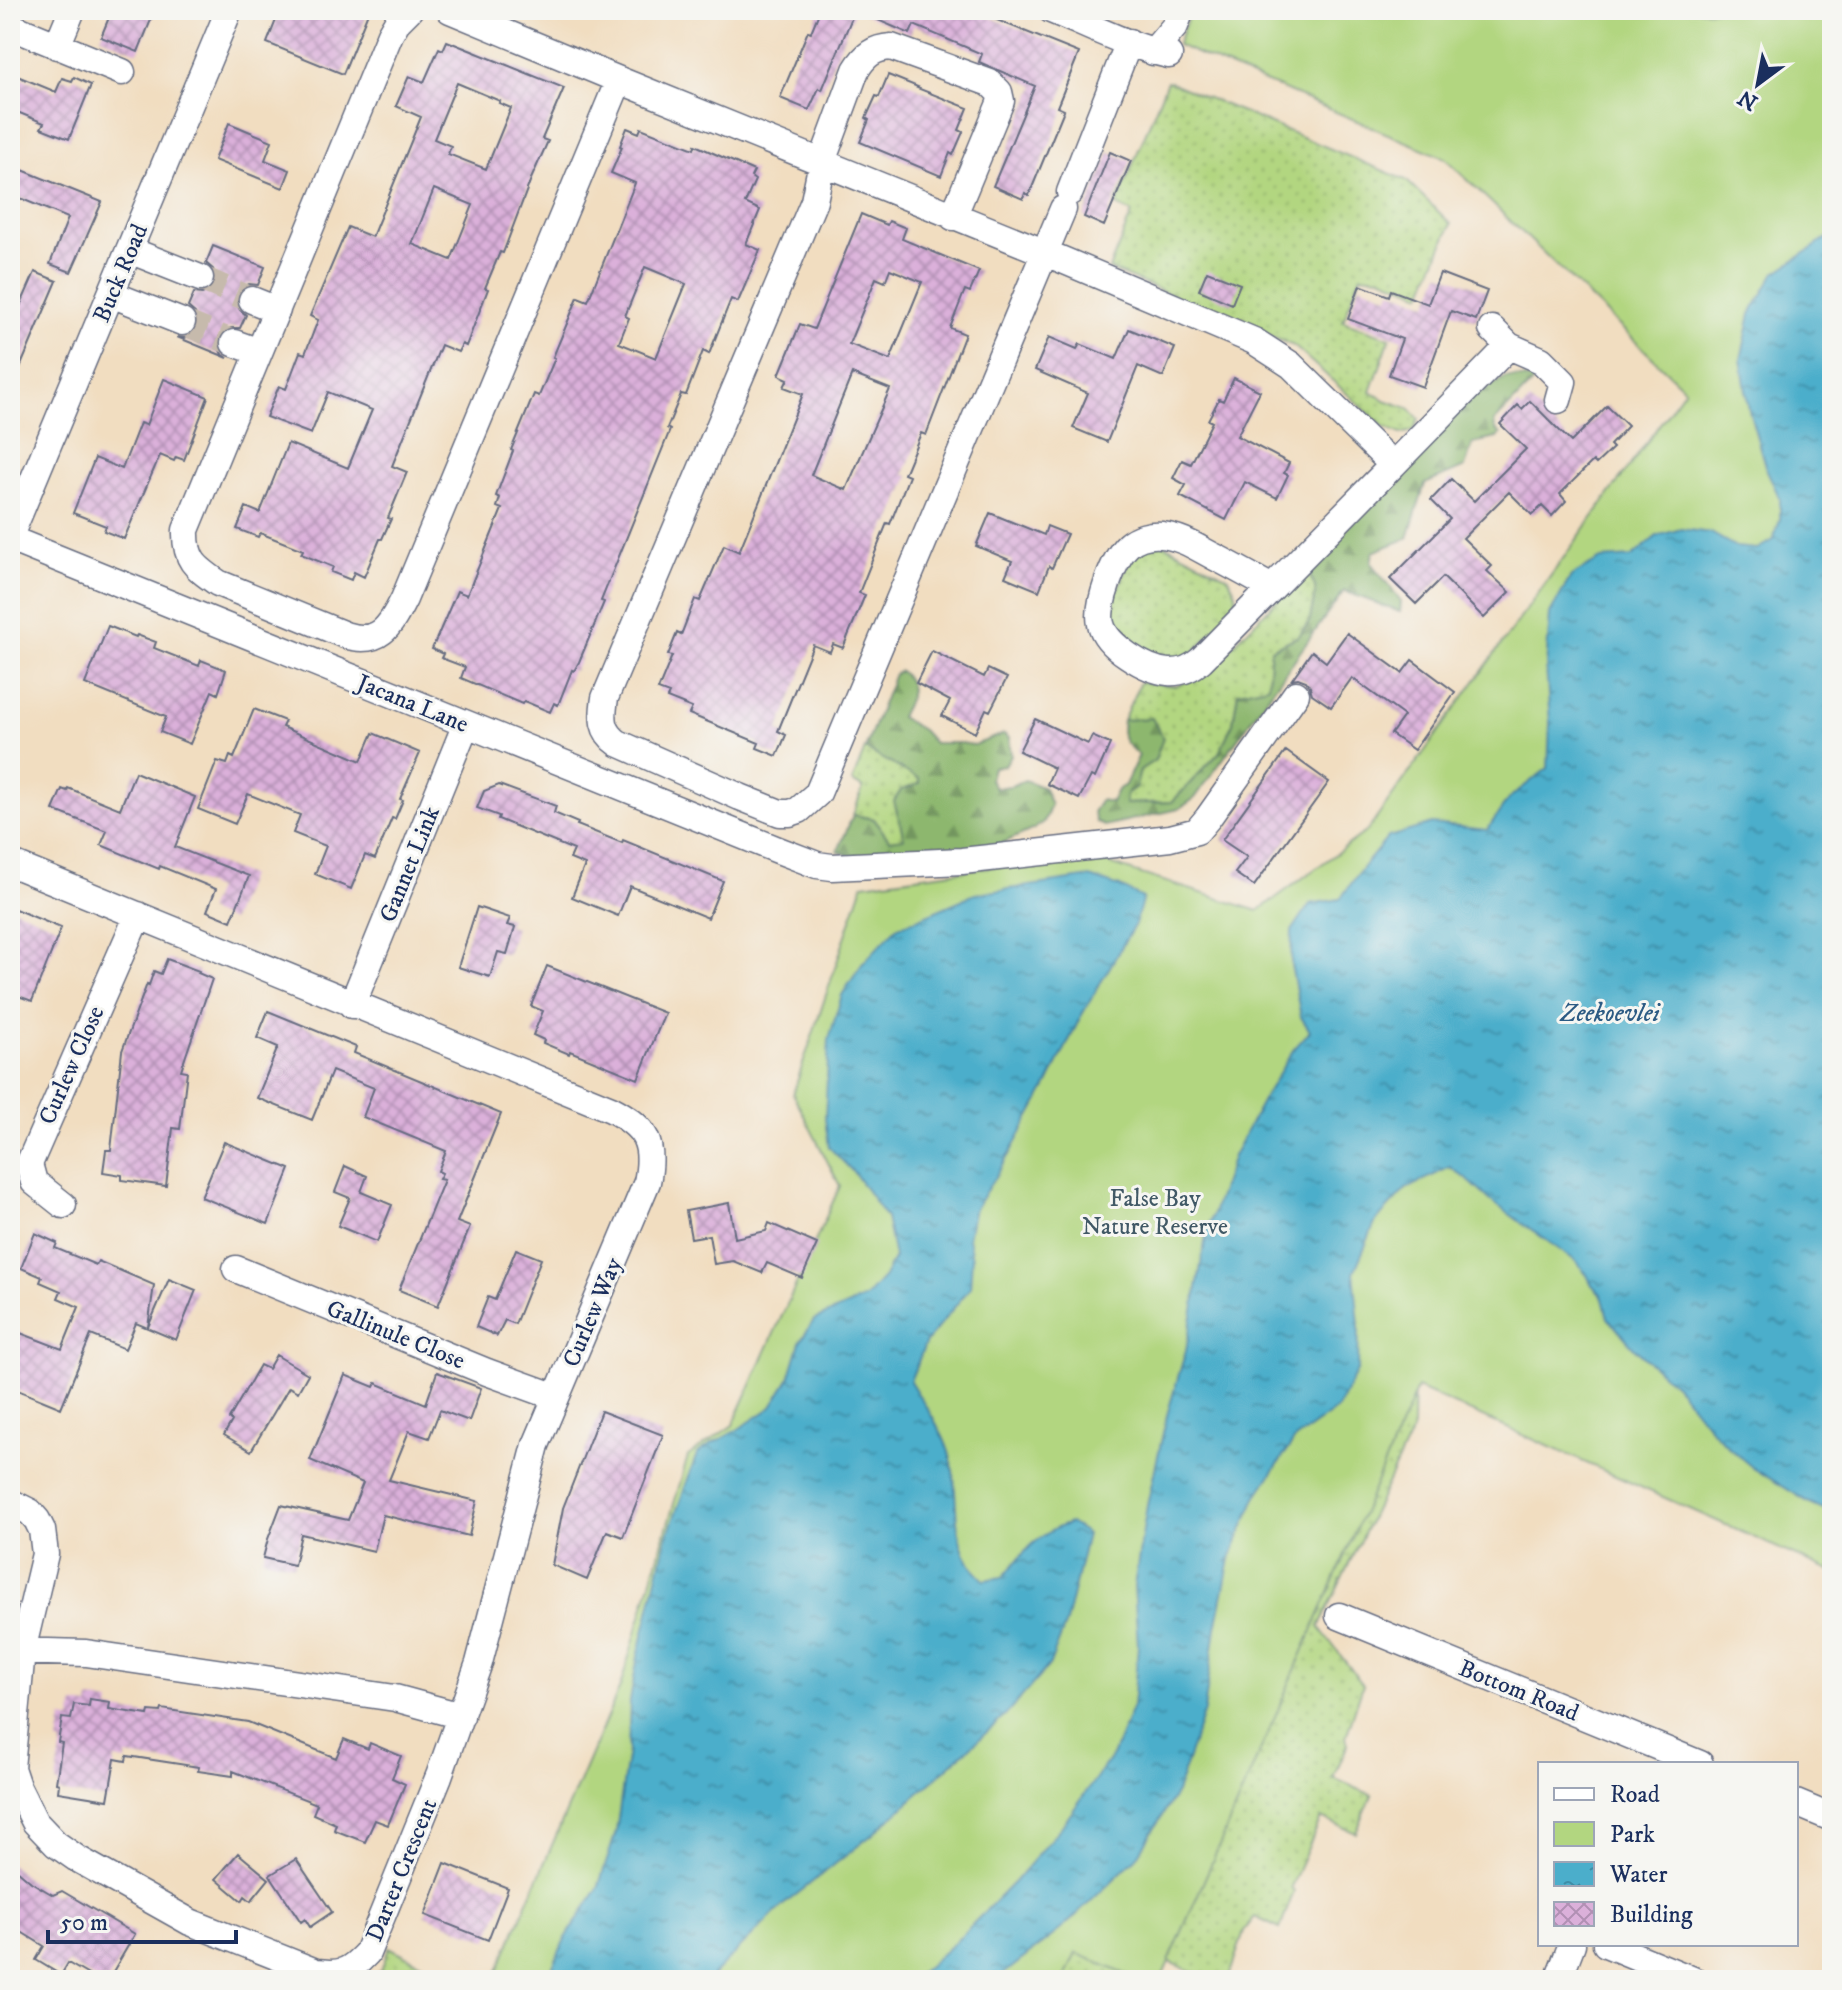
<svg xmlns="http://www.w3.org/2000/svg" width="1842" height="1990" viewBox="0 0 1842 1990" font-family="'IM FELL DW Pica',serif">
<defs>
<pattern id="grass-dots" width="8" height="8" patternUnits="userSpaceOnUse" patternTransform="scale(2)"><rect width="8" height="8" fill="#b2d680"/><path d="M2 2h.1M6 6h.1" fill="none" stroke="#98b871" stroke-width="1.8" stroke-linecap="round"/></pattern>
<pattern id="forest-firs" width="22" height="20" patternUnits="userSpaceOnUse" patternTransform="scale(2)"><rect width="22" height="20" fill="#8db76e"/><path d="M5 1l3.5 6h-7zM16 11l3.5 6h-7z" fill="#72955e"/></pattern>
<pattern id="water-ripples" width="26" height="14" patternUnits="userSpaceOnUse" patternTransform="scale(2)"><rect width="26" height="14" fill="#4baecb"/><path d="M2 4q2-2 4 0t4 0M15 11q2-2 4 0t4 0" fill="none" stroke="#3e8ea8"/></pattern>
<pattern id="building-cross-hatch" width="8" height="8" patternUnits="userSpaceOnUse" patternTransform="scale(2)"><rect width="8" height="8" fill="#dbb0da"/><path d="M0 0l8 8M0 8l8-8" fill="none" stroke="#b190b4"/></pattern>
</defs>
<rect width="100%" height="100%" fill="#f6f6f2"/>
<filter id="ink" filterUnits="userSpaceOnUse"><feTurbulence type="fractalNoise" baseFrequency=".0125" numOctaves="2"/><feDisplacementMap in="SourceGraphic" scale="16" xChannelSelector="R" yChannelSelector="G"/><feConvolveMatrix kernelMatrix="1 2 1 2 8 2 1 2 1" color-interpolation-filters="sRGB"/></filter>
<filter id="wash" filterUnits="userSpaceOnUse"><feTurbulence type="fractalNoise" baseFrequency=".006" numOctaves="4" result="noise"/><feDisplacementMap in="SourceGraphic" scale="32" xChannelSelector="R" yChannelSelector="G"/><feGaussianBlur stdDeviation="1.8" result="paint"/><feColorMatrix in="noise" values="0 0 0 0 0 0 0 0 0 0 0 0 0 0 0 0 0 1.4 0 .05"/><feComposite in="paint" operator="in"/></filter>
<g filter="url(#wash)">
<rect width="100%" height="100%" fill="#f1ddc0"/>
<path fill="url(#grass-dots)" stroke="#66826f" stroke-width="2" d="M1167,81L1406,180L1451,224L1422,294L1381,277L1361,275L1343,321L1390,338L1371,392L1385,400L1409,408L1419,419L1413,431L1401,434L1384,427L1294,346L1109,269L1132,213L1116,205Z
M1160,542L1228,577L1236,593L1234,610L1192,654L1176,660L1158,657L1126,641L1120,635L1112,620V602L1130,560L1136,553Z
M1307,569L1316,589L1310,620L1299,636L1271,649L1268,686L1238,692L1233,723L1219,753L1172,802L1125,804L1126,794L1136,787L1140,770L1155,760L1123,720L1140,682L1176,686L1204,675Z
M865,749L920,778L905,839L889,840L874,819L853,815L863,788L852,782Z
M1414,1365L1413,1429L1319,1627L1363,1685L1346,1737L1348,1744L1333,1778L1372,1795L1356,1833L1321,1818L1291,1887L1294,1891L1280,1929L1255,1917L1244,1931L1228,1980H1213L1147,1953L1132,1980H1010Z
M389,1947L454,1980H370L382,1968Z"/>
<path fill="url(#forest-firs)" stroke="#547366" stroke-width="2" d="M1506,377L1536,379L1494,422L1495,429L1501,434L1497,438L1473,443L1465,467L1425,484L1408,538L1373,552L1371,563L1401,601L1400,612L1344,591L1195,798L1179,809L1104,826L1096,822L1093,812L1101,800L1111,802L1117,790L1125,785L1139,755C1124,743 1120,740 1123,720L1152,718L1163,738L1155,760L1140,770L1136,787L1126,794L1125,804L1172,802L1219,753L1233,723L1238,692L1268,686L1271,649L1299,636L1310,620L1316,589L1307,569L1474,396Z
M900,671C919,689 909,697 900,717L922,730L934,743H961L974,745L1004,734L1009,738L1011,755L1005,765L993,767L990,779L995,788L1011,786L1025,780L1044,788L1051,805L1044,822L1034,829L983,852L862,862L838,851L853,815L874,819L889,840L904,838L894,801L901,790L919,784V779L865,749L894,674Z"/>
<path fill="#b2d680" stroke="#66826f" stroke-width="2" d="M1191,10H1832V1572L1417,1388L1161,1980H1139L1076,1953L1064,1980H494L620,1687L688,1456L733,1425L840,1186L793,1094L863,884L1081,855L1258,911L1368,830L1685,389L1445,158L1177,45Z"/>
<path fill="url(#water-ripples)" stroke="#336e94" stroke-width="2" d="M1832,235V1513L1808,1502L1753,1468L1729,1448L1710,1428L1680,1390L1635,1349L1608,1318L1602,1295L1592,1285L1586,1273L1577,1262L1491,1201L1470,1182L1450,1167L1406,1189L1376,1221L1354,1272L1359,1324L1358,1369L1337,1409L1295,1439L1256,1497L1230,1559L1216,1628L1204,1711L1176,1793L1137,1857L1065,1926L996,1980H912L956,1941L1015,1881L1062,1826L1113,1754L1133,1706L1138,1645L1134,1586L1147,1505L1167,1415L1186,1350L1207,1231L1233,1156L1264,1098L1293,1050L1310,1031L1301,1017L1291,965L1292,931L1310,904L1340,899L1363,867L1388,837L1432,824L1487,830L1509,798L1548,768L1550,724L1546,667L1550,614L1571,576L1601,559L1632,557L1657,536L1681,529L1711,533L1736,547L1757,549L1773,540L1780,520V499L1765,466L1749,410L1741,359L1751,314L1774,274Z
M1090,877L1120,887L1143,898L1135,924L1080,1018L1048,1084L1010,1153L973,1212L968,1238L972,1258L970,1288L926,1342L910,1381C923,1403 941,1427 949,1452C963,1497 944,1544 984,1580L1003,1577C1024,1552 1038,1533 1070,1523L1087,1534L1066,1623L1050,1664L1006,1715L873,1834L782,1906L708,1980H547L564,1941L598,1888L616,1832L628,1750L630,1701L637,1661L666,1540L697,1454L710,1445L737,1430L772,1407L789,1379L800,1342L814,1320L865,1298L884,1277L894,1257L886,1218L855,1174L829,1147L825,1119L829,1039L842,995L862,964L896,928L975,894Z"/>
<g id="blocks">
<path fill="url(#building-cross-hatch)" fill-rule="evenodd" d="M112,10H155L138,52L101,37Z
M280,10H369L343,74L267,43Z
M820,10H972L1079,53L1057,107L1064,110L1029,195L1025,193L1023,199L993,186L1035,86L979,62L982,54L914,25L910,34L855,10L822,90L819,88L809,110L780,98L808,31L811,32Z
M447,41L564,88L542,139L548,141L531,179L503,253L500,252L485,288L488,289L466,346L462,344L458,352L441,345L392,466L407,472L388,518L391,519L382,539H380L364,577L354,572L351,580L331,572L333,567L301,554L303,550L260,533L258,537L237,529L246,507L260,513L288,443L348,468L372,410L328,392L311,434L266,417L279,386L286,389L300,352L305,354L318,320L310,316L348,227L372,237L421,117L396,106L409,76L424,82L439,48L443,50ZM457,83L500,101L499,103L511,108L486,169L448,154L451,146L434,139ZM434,189L473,205L451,260L412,244Z
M10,73L56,92L62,78L72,81L74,77L91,85L69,139L41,128L44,123L10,109Z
M888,75L918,87L917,88L968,108L959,130L963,132L953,155L950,153L941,176L860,142L869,120L866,118L876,96L879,97Z
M229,123L272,141L265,160L290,170L283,188L214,160Z
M627,128L639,133L641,128L694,149L695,145L754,171L751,177L755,180L745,203L760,210L746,244L760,250L738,302L731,299L709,354L703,351L686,395L681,394L667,428L670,430L601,601L604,602L579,662L574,671L572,670L558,705L554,703L550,712L524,701L522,704L461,678L465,667L441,658L443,654L432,649L457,591L467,595L502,509L497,507L500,498L496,496L513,451L511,450L534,394L539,396L555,358L553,357L578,297L588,301L635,183L611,173L622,147L620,146ZM645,267L686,284L656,358L619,343L629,318L625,316Z
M1110,152L1131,161L1104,226L1084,217Z
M10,165L102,202L71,272L50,264L68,218L10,194Z
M861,214L887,225L889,221L906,228L902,239L979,271L970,292L965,290L950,328L965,334L926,435L921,433L904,474L909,476L890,524L887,523L859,593L865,595L843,648L833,644L830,652L813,645L778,731L786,735L777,756L757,748L759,743L689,714L692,708L667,698L669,694L658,690L672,656L668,655L677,633L681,635L695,599L700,601L724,545L739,552L803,394L784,387L788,379L779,375L800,324L814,329ZM890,269L922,282L890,360L849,344L876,278L885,282ZM852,374L890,389L846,490L811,475Z
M213,246L265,267L258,285L249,284L243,287L238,293L236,303L240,310L246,315L240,328H230L223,331L219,337L218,347L222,354L228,358L177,337L185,338L191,335L197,327L198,320L195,313L188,307L194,293L202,294L209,291L215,283L216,276L213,269L206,263Z
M1207,271L1240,284L1232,304L1199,290Z
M35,272L57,281L10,391V318L14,320Z
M1440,273L1487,291L1476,320L1451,311L1423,387L1389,375L1402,339L1348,319L1360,285L1389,296L1391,290L1428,304Z
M1129,329L1175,348L1163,377L1138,366L1107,442L1073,428L1088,393L1035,370L1049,337L1077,349L1080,344L1116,359Z
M1234,378L1260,391L1237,436L1289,463L1284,473L1288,475L1277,498L1245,482L1226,520L1180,496L1186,485L1173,478L1182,460L1191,464L1212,422L1208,420L1219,399L1223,401Z
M164,379L208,397L184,460L176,457L174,461L160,455L124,539L104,531L106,526L73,513L95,458L122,469L140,423L146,425Z
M1530,401L1571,442L1607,406L1628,426L1610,445L1613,448L1596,464L1593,461L1560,494L1566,501L1552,516L1542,506L1532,515L1509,492L1463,538L1492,566L1487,571L1510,592L1484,618L1443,577L1416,604L1390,579L1450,519L1431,500L1451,479L1474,501L1526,449L1500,424L1518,405L1522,409Z
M990,513L1044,535L1047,526L1067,534L1052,568L1049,566L1039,591L1005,577L1012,561L976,546Z
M108,626L136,637L137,635L156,642L154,648L199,666L201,660L226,670L218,694L212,691L190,744L160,732L166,717L85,684Z
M1347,633L1402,673L1412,660L1455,692L1414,750L1391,734L1404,716L1352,678L1331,707L1312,694L1310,687L1306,681L1298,678L1292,679L1312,651L1326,662Z
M932,651L984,677L988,669L1007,678L990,711L986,709L975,733L942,716L950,701L916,683Z
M254,709L285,721L282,727L361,761L373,733L420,753L400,799L403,800L395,819L392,818L375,859L365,855L351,889L315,874L326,846L293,833L300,815L248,794L235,824L198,809L217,761L227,764L230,756L234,758Z
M1035,719L1088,744L1092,736L1110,744L1095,778L1091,776L1079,799L1047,784L1054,768L1019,751Z
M1286,751L1329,782L1254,886L1235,873L1247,857L1222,840Z
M135,772L195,797L175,847L249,876L231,921L207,911L216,889L160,866L159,869L101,845L107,831L53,810L62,789L67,791L68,788L120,809Z
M499,785L556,806L554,813L578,823L577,825L622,843L623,840L723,881L708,918L630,886L618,916L572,897L585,865L570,859L574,850L498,819L499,816L477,808L484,791Z
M10,907L61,928L32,1001L10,993Z
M477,907L510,918L507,925L515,927L507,954L498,952L490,977L458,967Z
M167,959L199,971L198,973L212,979L181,1070L187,1071L180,1129L173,1128L166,1186L122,1180V1175L103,1172L106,1150H111L122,1051L147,984L149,985L154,971L161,974Z
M547,966L665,1013L638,1079L570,1051L569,1054L543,1043L544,1040L533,1035L543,1011L531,1006Z
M268,1011L356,1047L354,1053L501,1114L457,1222L470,1227L438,1306L399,1290L444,1180L439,1179L442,1173L438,1171L446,1151L363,1117L374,1088L332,1071L312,1120L257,1098L278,1047L257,1038Z
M224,1142L290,1169L268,1224L201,1197Z
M345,1166L367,1176L361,1192L392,1205L377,1242L338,1226L350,1198L335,1192Z
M729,1203L735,1238L766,1231L769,1223L817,1244L802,1278L767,1263L762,1273L733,1261L714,1264L709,1235L691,1238L686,1211Z
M35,1233L57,1243L55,1248L96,1265L98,1261L154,1285L148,1327L169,1279L196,1290L176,1340L136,1323L125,1349L91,1335L61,1408L10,1387V1329L62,1349L79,1307L58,1298L61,1291L40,1282L42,1277L21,1268Z
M516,1249L541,1259L515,1324L505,1320L497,1336L476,1327L488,1297L495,1300Z
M276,1355L308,1374L298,1392L289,1387L251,1451L224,1435L232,1421L229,1419L260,1365L268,1369Z
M437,1372L481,1388L469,1421L440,1410L429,1438L409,1431L389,1480L477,1501L469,1536L383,1515L374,1551L301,1534L294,1565L263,1558L268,1539L281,1505L348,1520L363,1483L310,1460L345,1375L374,1387L376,1383L426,1404Z
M601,1411L663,1435L623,1537L607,1531L587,1580L552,1565L563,1508Z
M90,1699L110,1702L109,1709L148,1715L149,1711L161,1712L162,1709L248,1722L336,1758L344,1739L368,1749L370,1743L401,1756L392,1778L405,1784L388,1825L375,1820L365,1842L334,1830L336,1824L313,1814L317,1804L233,1771V1776L198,1771L199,1767L127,1756L126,1761L115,1759L108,1800L58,1792L59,1784L56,1783L62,1743L58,1742L62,1718L71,1719L74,1704L89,1706Z
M238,1853L269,1879L251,1901L245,1896L242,1901L216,1879Z
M296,1859L332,1912L310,1927L305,1919L301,1922L270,1875Z
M445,1863L508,1888L488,1940L425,1915Z
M10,1864L31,1882L53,1895L62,1891L135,1934L108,1980H97L68,1963L61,1975L36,1960L44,1946L10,1925Z"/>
</g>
</g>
<g filter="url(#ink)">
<use href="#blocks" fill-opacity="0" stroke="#666c80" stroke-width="2"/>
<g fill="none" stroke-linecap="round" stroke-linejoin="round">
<path stroke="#c6baac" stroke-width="26" stroke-dasharray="26 13" stroke-linecap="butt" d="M200,278L252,300
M182,322L234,343"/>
<defs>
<path id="minor" d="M409,10L397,22L390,34L186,530C185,560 195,567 218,583L345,635C379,646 390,627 404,599L619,80
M450,10L619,80L1046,253L1254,341L1291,365L1393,465L1201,660C1192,668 1181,673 1168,672C1146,670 1106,646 1101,624C1096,606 1114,558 1128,545C1137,537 1150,534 1162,535C1181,537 1196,547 1213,556C1233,566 1252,577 1272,588
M1051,10C1090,26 1128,46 1169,55
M10,26L122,72
M57,46L72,10
M1153,52L1175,26L1181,10
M1070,192L1129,42
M953,217L1001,101L999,92L990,83L891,47C874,48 865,55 856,70L822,162L814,201L605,698C602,717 601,731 618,743L740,797L780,813H790L799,810L818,793L1063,209
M129,250L200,278
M111,294L182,322
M252,300L277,310
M1492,329L1509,346
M234,343L259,352
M1393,465L1509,346L1541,360L1563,382L1558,400
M10,536L229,10
M10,539L778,850L817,865L832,867L962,861L1170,838L1197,831L1208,818L1296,694
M10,863L611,1109C646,1127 655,1143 647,1182L536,1445L479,1663L439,1776L367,1953C349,1972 342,1975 316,1972L190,1922L76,1858L56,1844L35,1822L17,1786L11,1768L22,1651L45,1554L42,1530L37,1520L30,1512L10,1502
M352,1005L466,724
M63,1205L34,1182L29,1164L138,915
M236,1269L487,1372L556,1397
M1339,1616L1700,1764
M10,1651L86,1653L395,1698L461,1716
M1796,1803L1832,1818
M1606,1944L1693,1980
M1558,1980L1572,1944"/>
</defs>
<use href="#minor" stroke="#666c80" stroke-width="29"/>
<use href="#minor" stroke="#fff" stroke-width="26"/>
</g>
</g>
<g text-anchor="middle" stroke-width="6" stroke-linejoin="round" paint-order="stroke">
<g font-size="24" fill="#1b2f5e" stroke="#f6f6f2">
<text transform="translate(120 273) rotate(-67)" y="8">Buck Road</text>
<text transform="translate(413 703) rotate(22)" y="8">Jacana Lane</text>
<text transform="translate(409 864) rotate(-68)" y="8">Gannet Link</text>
<text transform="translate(71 1065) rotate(-66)" y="8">Curlew Close</text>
<text transform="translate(592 1312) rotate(-67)" y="8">Curlew Way</text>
<text transform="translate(396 1334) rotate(22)" y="8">Gallinule Close</text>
<text transform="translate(1519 1690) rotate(22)" y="8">Bottom Road</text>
<text transform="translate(401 1870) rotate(-68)" y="8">Darter Crescent</text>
</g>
<g font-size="24" fill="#415966" stroke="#f6f6f2">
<text x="1155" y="1206">False Bay<tspan x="1155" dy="28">Nature Reserve</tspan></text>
</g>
<g font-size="26" font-style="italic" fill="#2c5b84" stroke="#f6f6f2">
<text x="1610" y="1021">Zeekoevlei</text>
</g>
</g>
<rect width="1842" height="1990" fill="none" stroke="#f6f6f2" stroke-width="40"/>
<rect x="1538" y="1762" width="260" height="184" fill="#f6f6f2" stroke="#9ea6b7" stroke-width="2"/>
<rect x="1554" y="1788" width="40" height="12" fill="#ffffff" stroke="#9ea6b7" stroke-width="2"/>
<text x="1610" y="1802" font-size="24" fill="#1b2f5e">Road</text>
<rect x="1554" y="1822" width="40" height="24" fill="#b2d680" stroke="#9ea6b7" stroke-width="2"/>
<text x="1610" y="1842" font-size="24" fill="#1b2f5e">Park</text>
<rect x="1554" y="1862" width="40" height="24" fill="url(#water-ripples)" stroke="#9ea6b7" stroke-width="2"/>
<text x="1610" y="1882" font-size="24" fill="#1b2f5e">Water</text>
<rect x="1554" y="1902" width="40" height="24" fill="url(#building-cross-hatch)" stroke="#9ea6b7" stroke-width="2"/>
<text x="1610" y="1922" font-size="24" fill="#1b2f5e">Building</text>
<g transform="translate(1758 84) rotate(212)" stroke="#f6f6f2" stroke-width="6" paint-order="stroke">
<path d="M0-6L14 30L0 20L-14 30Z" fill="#1b2f5e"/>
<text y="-12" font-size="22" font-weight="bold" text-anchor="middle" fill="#1b2f5e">N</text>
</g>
<path d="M48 1930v12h188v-12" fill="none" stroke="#1b2f5e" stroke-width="4"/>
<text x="60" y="1930" font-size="24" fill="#1b2f5e" stroke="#f6f6f2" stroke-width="6" paint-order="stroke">50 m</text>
</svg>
